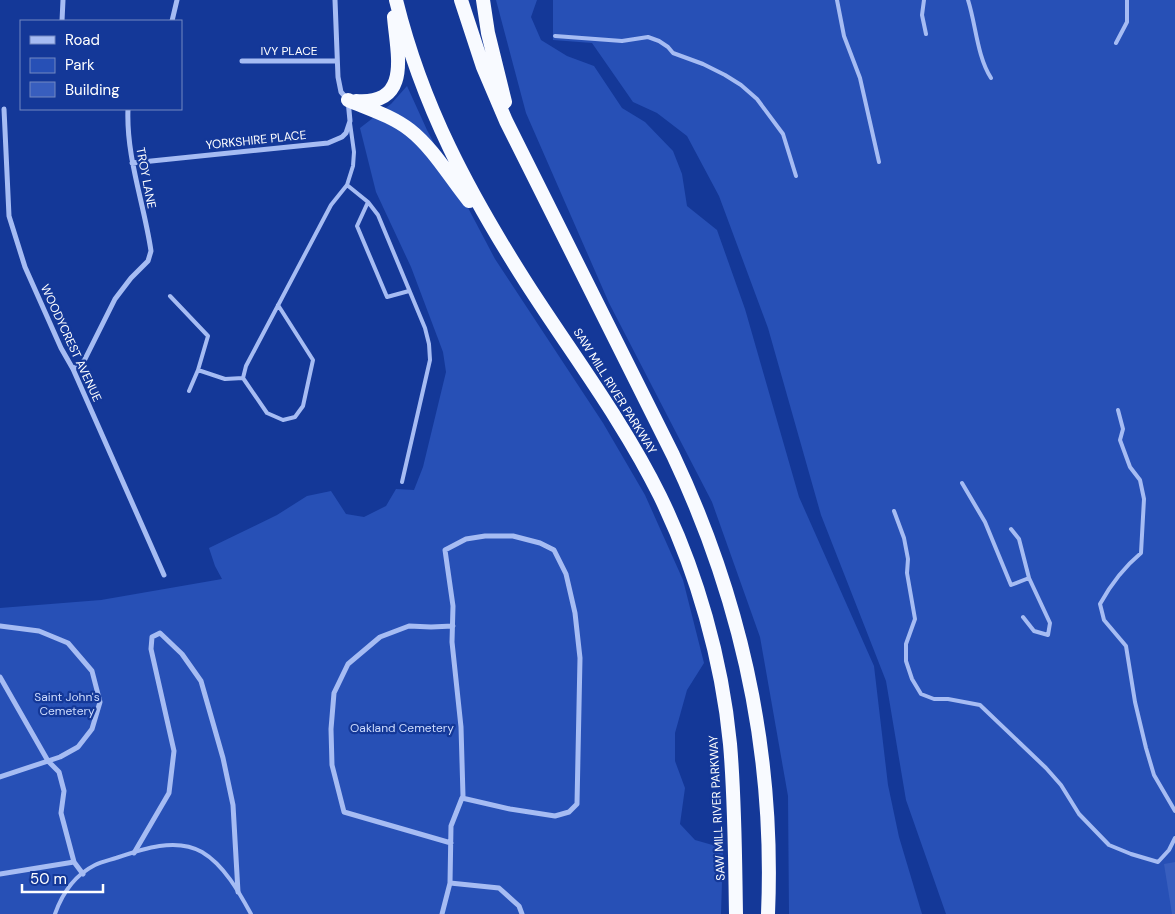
<svg xmlns="http://www.w3.org/2000/svg" width="1175" height="914" viewBox="0 0 1175 914" font-family="'DM Sans',sans-serif">
<rect width="100%" height="100%" fill="#143898"/>
<path fill="#2750b6" d="M496,0H537L531,17L541,40L567,56L594,66L622,108L645,122L673,151L682,174L687,206L717,230L745,309L799,497L874,666L888,785L899,837L922,914H789L788,796L760,637L712,502L609,303L526,113Z
M553,0H1175V914H946L906,800L886,681L821,515L768,328L719,196L687,136L657,113L633,102L592,43L553,40Z
M407,86L427,130L495,259L603,423L645,495L683,580L704,663L687,690L675,733V761L685,788L680,824L695,840L723,848L721,914H0V608L101,600L222,579L215,566L209,548L277,515L307,496L331,491L346,514L364,517L386,506L396,489L414,490L423,467L446,372L443,352L411,267L376,192L360,128L391,104Z"/>
<path fill="#385ebe" d="M1175,862V914H1172L1164,864Z"/>
<g fill="none" stroke-linecap="round" stroke-linejoin="round">
<path stroke="#a6bcf3" stroke-width="4" d="M837,0L844,36L860,78L879,162
M924,0L922,15L926,34
M968,0C976,25 977,56 991,78
M555,36L622,41L648,37L659,41L668,47L673,53L703,64L725,75L741,85L757,99L783,134L796,176
M1116,43L1127,22V0
M347,185L368,202L378,215L425,328L429,344L430,360L402,482
M368,202L357,226L387,297L409,291
M170,296L208,336L198,370L225,379L243,378
M278,305L313,360L303,406L295,417L283,420L267,413L243,378L246,366L331,205L347,185L353,166L354,152L350,123
M189,391L198,370
M1118,410L1123,429L1120,440L1130,467L1140,480L1144,499L1141,553C1123,568 1111,584 1100,604L1104,620L1126,646L1135,702L1146,748L1154,775L1175,811
M962,483L985,522L1011,585L1029,578L1019,539L1011,529
M894,511L904,538L908,559L907,573L915,619L906,644V661L912,679L921,694L934,699H948L980,705L1046,768L1061,785L1079,814L1109,845L1131,854L1158,862L1169,850L1175,838
M1023,617L1034,631L1048,635L1050,623L1029,578
M55,914C62,894 75,875 95,865C101,862 110,860 116,858C142,849 176,837 202,852C224,865 239,892 251,914"/>
<path stroke="#a6bcf3" stroke-width="5" d="M62,21L63,0
M172,21L177,0
M242,61H336
M4,109L9,216L25,267L61,348L73,369L164,575
M132,163L328,143L342,137L346,133L350,121L348,100L341,92L338,77L335,0
M73,369L84,361L115,299L131,278L148,261L151,251C144,203 126,157 128,109
M0,626L39,631L68,643L92,671L100,702L92,729L78,747L60,757L0,777
M0,677L48,761L59,772L64,791L61,813L74,862L83,874
M451,843L344,812L332,765L331,729L334,693L348,664L380,637L409,626L431,627L453,626
M134,853L169,793L174,751L151,649L152,637L160,633L182,654L201,681L223,758L233,805L238,892
M0,874L74,862
M450,883L499,888L519,906L522,914
M442,914L450,883L451,826L462,798L463,796L461,727L452,642L453,606L445,550L466,539L485,536H513L540,543L554,550L566,574L575,613L580,658L577,804L569,812L555,816L510,809L462,798"/>
<path stroke="#f8faff" stroke-width="14" d="M396,0C422,106 469,193 527,284C572,354 623,421 660,496C697,572 722,660 730,744C735,801 735,858 736,914
M461,0L483,67L506,121L673,455C742,601 775,752 768,914
M483,0L488,33L505,102
M348,100C369,109 392,116 410,130C433,148 451,179 469,201
M356,101C412,105 397,54 394,17"/>
</g>
<g text-anchor="middle" stroke-width="4.5" stroke-linejoin="round" paint-order="stroke">
<g font-size="12" fill="#fff" stroke="#143898">
<text x="289" y="55">IVY PLACE</text>
<text transform="translate(256 140) rotate(-6)" y="4">YORKSHIRE PLACE</text>
<text transform="translate(146 178) rotate(79)" y="4">TROY LANE</text>
<text transform="translate(71 343) rotate(65)" y="4">WOODYCREST AVENUE</text>
<text transform="translate(615 391) rotate(58)" y="4">SAW MILL RIVER PARKWAY</text>
<text transform="translate(717 808) rotate(-93)" y="4">SAW MILL RIVER PARKWAY</text>
</g>
<g font-size="12" fill="#cedcfd" stroke="#143898">
<text x="67" y="701">Saint John's<tspan x="67" dy="14">Cemetery</tspan></text>
<text x="402" y="732">Oakland Cemetery</text>
</g>
</g>
<rect x="20" y="20" width="162" height="90" fill="#143898" stroke="#7288c1"/>
<rect x="30" y="36" width="25" height="8" fill="#a6bcf3" stroke="#7288c1"/>
<text x="65" y="45" font-size="15" fill="#ffffff">Road</text>
<rect x="30" y="58" width="25" height="15" fill="#2750b6" stroke="#7288c1"/>
<text x="65" y="70" font-size="15" fill="#ffffff">Park</text>
<rect x="30" y="82" width="25" height="15" fill="#385ebe" stroke="#7288c1"/>
<text x="65" y="95" font-size="15" fill="#ffffff">Building</text>
<path d="M22 884v8h81v-8" fill="none" stroke="#ffffff" stroke-width="2.5"/>
<text x="30" y="884" font-size="15" fill="#ffffff" stroke="#143898" stroke-width="4" paint-order="stroke">50 m</text>
</svg>
